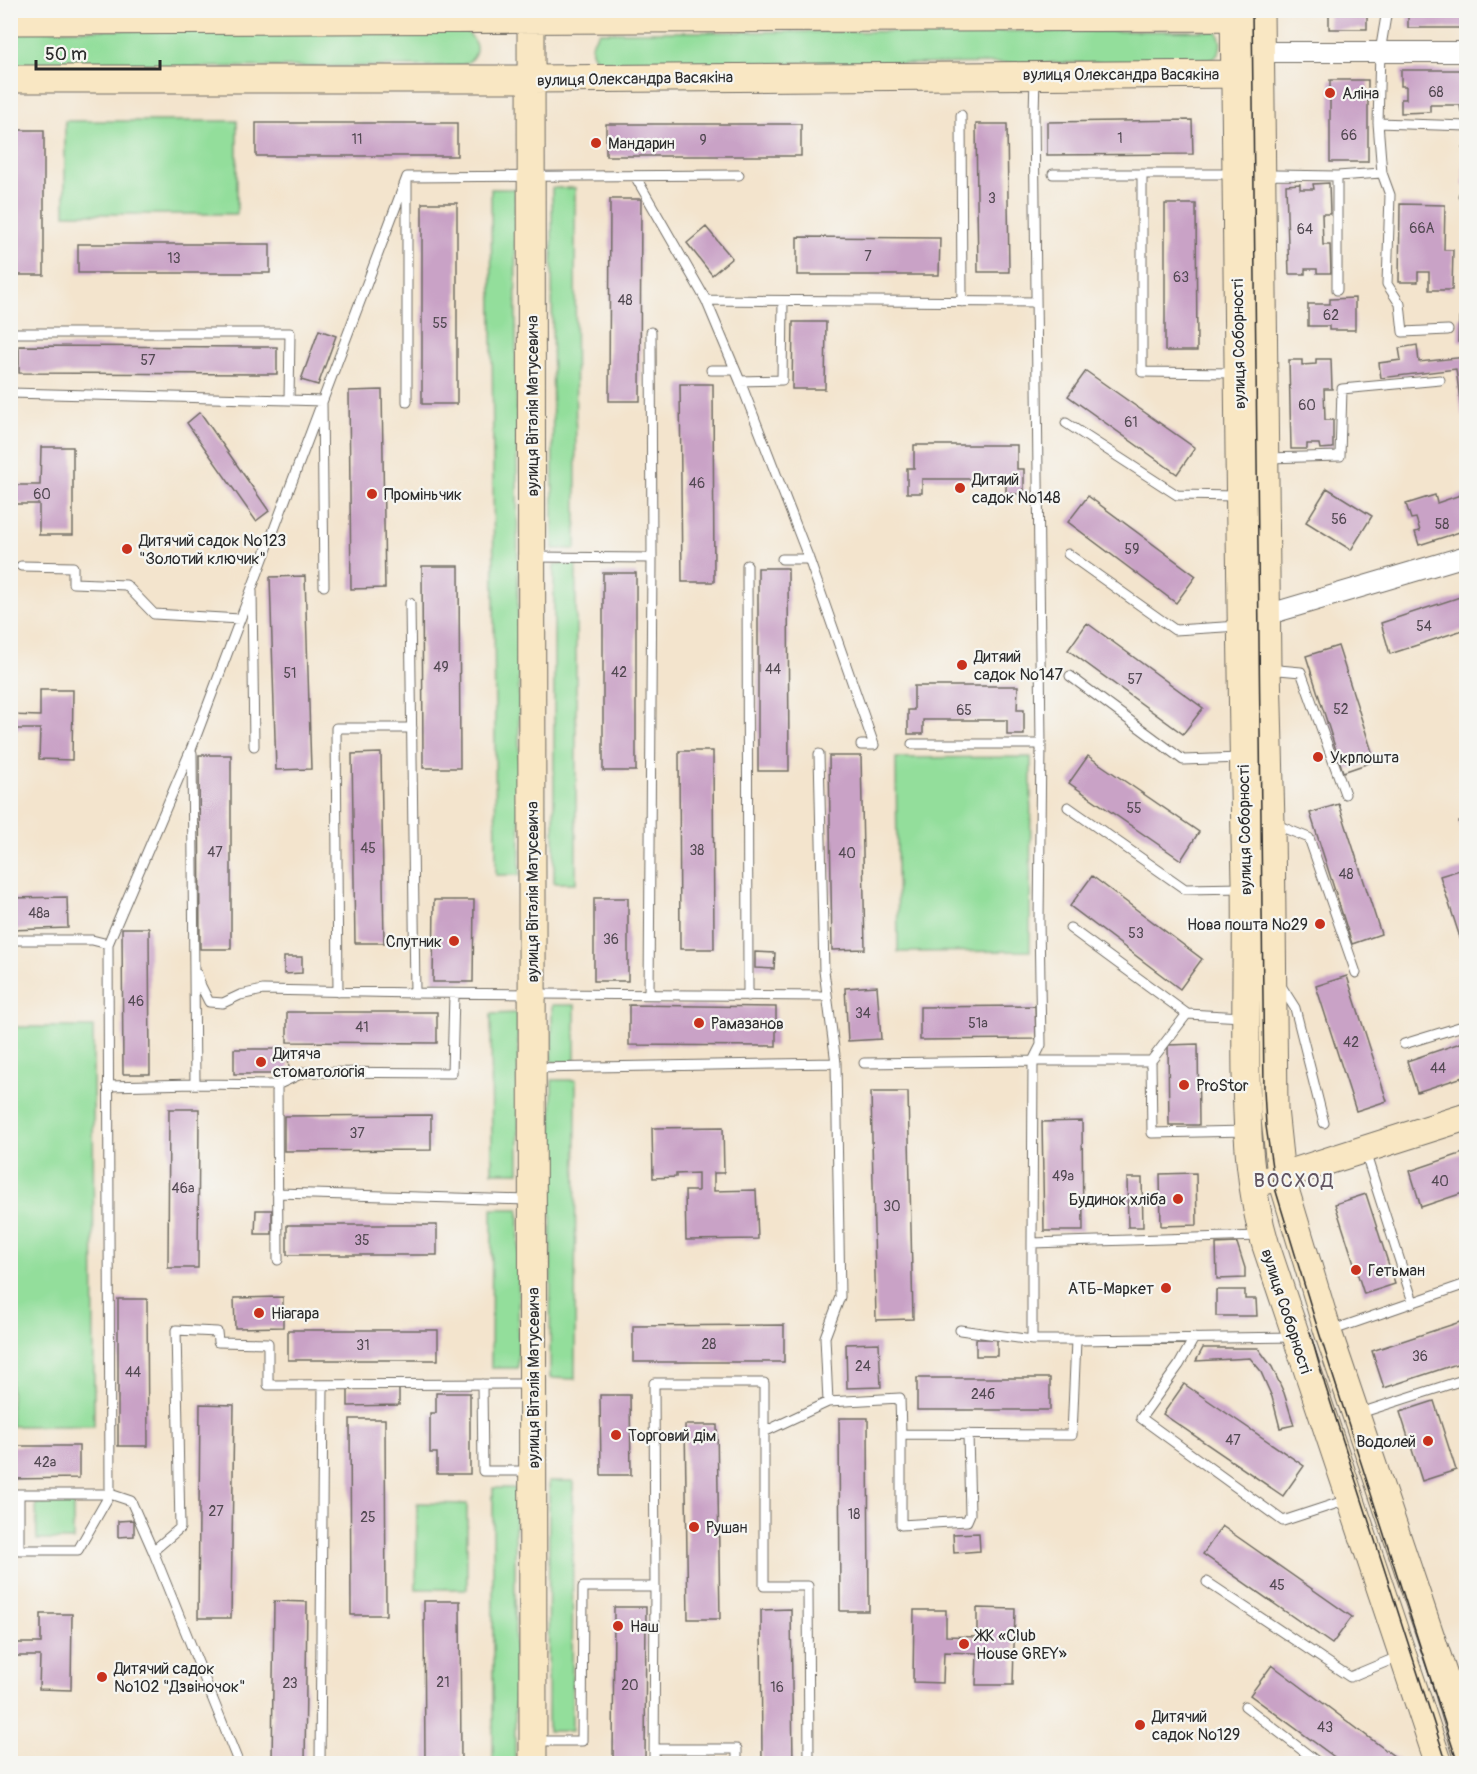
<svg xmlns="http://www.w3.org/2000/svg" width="1477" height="1774" viewBox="0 0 1477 1774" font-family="Pangolin,sans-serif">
<rect width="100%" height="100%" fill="#f6f6f2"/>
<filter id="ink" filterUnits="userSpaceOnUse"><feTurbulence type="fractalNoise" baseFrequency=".0167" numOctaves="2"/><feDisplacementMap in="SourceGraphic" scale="12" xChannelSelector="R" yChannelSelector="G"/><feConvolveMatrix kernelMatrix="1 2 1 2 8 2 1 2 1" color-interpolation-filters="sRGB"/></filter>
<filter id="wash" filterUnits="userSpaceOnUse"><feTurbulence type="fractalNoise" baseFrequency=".008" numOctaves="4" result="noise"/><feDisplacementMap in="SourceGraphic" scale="24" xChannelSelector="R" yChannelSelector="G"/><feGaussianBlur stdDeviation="1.35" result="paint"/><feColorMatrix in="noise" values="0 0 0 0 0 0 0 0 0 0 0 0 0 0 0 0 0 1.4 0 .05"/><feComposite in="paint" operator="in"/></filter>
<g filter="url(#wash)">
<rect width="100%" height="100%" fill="#f3e4cd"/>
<path fill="#93de9b" stroke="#5f8463" stroke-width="1.5" d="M10,30H464C483,43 479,63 456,66L11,68Z
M1217,31C1225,47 1220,59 1201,62L607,66C589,59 587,45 600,32Z
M65,121H237V214H65Z
M552,188H575L576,549H553Z
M491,189H515L520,875H496Z
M554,564H576V883H554Z
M1031,757L1030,951L898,952L896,758Z
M552,1005H575V1062H552Z
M518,1013L519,1172H492L491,1014Z
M11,1027H93L94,1426H11Z
M552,1080H576L575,1379L550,1378Z
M492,1209H519L518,1368H491Z
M549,1481H573L572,1731H548Z
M493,1488H515V1763H493Z
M73,1503V1540H37L36,1504Z
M417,1503L467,1504V1589H416Z"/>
<g id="blocks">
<path fill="#c9a2c6" d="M1329,10H1367V29H1329Z
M1408,10H1466V28H1408Z
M1401,70H1466V112H1461L1460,105H1430V112L1401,113V99H1406V86H1401Z
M1330,80H1368V162H1330Z
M1192,120L1193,154L1047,155V122Z
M256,123H457V156H256Z
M606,124H801V156H606Z
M976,124H1007L1009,272H978Z
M10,130H44V275H10Z
M1463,148H1466V186H1463Z
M1329,183L1330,214H1322L1323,245H1330L1331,273H1317V269H1305V274H1289L1286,185L1300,184V189H1314L1313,184Z
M610,199H641L640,401H609Z
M422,203H457V404H422Z
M1165,204H1196L1197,351H1165Z
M1400,204L1445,205L1444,250H1453L1452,290H1429V272H1418V282H1399Z
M706,227L732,258L712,275L687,243Z
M797,237L940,238L939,275H797Z
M78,244H270V273H78Z
M1355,298V330H1329V326H1308V304H1330V299Z
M1459,317H1466V342H1458Z
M793,322H826L825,389H792Z
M319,330L336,336L318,385L301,380Z
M1417,345L1419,362L1466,357V415L1462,416L1456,369L1381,378L1379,363L1401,360L1399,348Z
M19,346L277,347V374L19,373Z
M1316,359H1331L1332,389H1324L1325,420H1333V448L1320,449L1319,444H1307V449H1291L1289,360H1302V365L1316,364Z
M1086,371L1195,448L1177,474L1068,396Z
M680,384H713L714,582H682Z
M382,390L385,588L351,589L349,391Z
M200,412L269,511L256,521L187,423Z
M914,445H1017V469H1024V494H1006V479H922V493H907V468H914Z
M41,447H73V535H39V504H10V485H40Z
M1327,488L1372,516L1351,550L1306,522Z
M1466,493V530L1419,545L1415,532L1420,531L1416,518L1411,519L1406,504L1435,495L1437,503Z
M1088,496L1196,576L1176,603L1068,522Z
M422,566H459L460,768H423Z
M758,568H788L789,771H758Z
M603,573H636V771H603Z
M305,576L311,769L276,770L270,577Z
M1466,595V629L1390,654L1381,623Z
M1087,623L1203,708L1183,734L1068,650Z
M1338,646L1375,761L1343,772L1306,656Z
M914,686H1018L1017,710H1024V735H1007V720H923V734H908V710H914Z
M40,690H73L72,760L39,759L40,729H10V715L40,716Z
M679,751H713L714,949H680Z
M381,753L384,943H355L352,754Z
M199,755H231V949H200Z
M829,756H861L865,949L832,950Z
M1088,756L1199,832L1181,860L1069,783Z
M1339,804L1381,934L1352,944L1310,813Z
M1466,820V845L1459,822Z
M1466,868V956L1440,876Z
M1092,876L1202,959L1180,989L1070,906Z
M67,897L68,928L10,930V898Z
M594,898H628V981H594Z
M434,900H474L473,982H433Z
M122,928H149L150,1074H123Z
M755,952L775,953L774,969L755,968Z
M284,957H302V973L284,974Z
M1347,976L1387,1101L1356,1111L1316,986Z
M877,986L881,1039L848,1041L845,988Z
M629,1005L776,1007V1046L629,1045Z
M1035,1006L1036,1039L920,1040V1007Z
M287,1012H437V1043L287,1042Z
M1466,1041V1076L1417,1092L1407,1061Z
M1198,1044L1199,1125H1169L1168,1045Z
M234,1049H288L289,1074H234Z
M871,1092H908L913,1319L876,1320Z
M169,1109H199L198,1268H168Z
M431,1115V1150L284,1151V1116Z
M1082,1121L1083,1231H1044L1042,1122Z
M723,1127L724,1173H714V1191L756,1190L758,1239L686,1240L685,1191H698V1173L676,1174V1177L653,1178L652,1128Z
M1466,1152V1192L1421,1207L1410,1171Z
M1196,1173L1197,1225L1161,1226L1160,1174Z
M1127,1178H1142L1143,1227H1128Z
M1366,1194L1395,1284L1364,1294L1335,1204Z
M256,1210H272V1234H255Z
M287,1225H437V1255H287Z
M1237,1243L1245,1268V1278L1217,1279L1216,1244Z
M1216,1290H1245V1299H1256L1257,1316H1216Z
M283,1297V1327L235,1328L234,1298Z
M118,1299H147L148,1446H118Z
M1466,1320V1361L1384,1388L1372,1351Z
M784,1325V1362H633V1326Z
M288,1330H438V1360H288Z
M976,1339H997V1356H976Z
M879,1343L881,1387L847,1388L846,1344Z
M1203,1348H1258L1272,1367L1284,1393L1294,1425L1280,1428L1272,1397L1260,1370L1250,1358L1196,1361Z
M917,1378H1050V1410H917Z
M1184,1384L1304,1466L1283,1496L1163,1414Z
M348,1389H399V1405L348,1406Z
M436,1393H470V1474H437V1453H430V1413H436Z
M600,1395H630L631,1475H601Z
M1434,1401L1456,1470L1422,1481L1400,1412Z
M200,1404L234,1405L231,1618H198Z
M839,1418H868L869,1611H840Z
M350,1419H385L386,1615H351Z
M685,1425H717L720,1619H688Z
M10,1446H79V1478L10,1479Z
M134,1520V1536L118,1537V1521Z
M1222,1526L1352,1617L1332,1644L1203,1554Z
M979,1533L980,1551L954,1553L953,1534Z
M274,1601L307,1602L305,1764H272Z
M424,1601H460L461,1764H425Z
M614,1607H646L645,1764H613Z
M977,1608L1015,1609L1013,1685H976L977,1653L944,1652L943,1683L913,1682L914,1610H946V1636L977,1637Z
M791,1609L793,1764H762L761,1610Z
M41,1614H72L71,1690L39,1689L40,1656H10V1643H41Z
M1272,1665L1399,1760L1396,1764H1344L1250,1695Z"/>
</g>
</g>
<g filter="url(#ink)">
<use href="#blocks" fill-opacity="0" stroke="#716c64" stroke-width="1.5"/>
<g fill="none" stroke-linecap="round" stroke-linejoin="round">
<defs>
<path id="lane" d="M1387,10L1380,52L1378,123L1466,126
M961,115L962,302
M1382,173L1390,195L1387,284L1400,304L1403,332L1448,330
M1053,174H1233
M1142,174V372L1235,373
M635,176L706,300L740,381L809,559H782
M1337,176L1382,173L1378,123
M407,177L739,175
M1265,180L1276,175L1337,176V290
M407,182V402
M1463,196H1466
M706,300L1036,302
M10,333H290L289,400L10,393
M711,370H735
M740,381L782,380L783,301
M289,400L322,401L324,586
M1066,423L1177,495L1237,496
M1267,458L1340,456L1342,389L1440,380
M1068,554L1175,630L1240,626
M534,557L652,558
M809,559L874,745H861
M747,565L748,996
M21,566L73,567V583L126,585L154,614L240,619
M252,591L254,746
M410,603L415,993L827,996
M1268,669L1301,672L1345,794
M1070,676L1183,760L1241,758
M912,744H1041L1034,113L1035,77
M1041,744L1039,920L1041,1045L1033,1061L1032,1243L1260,1236
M1068,807L1185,889L1244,888
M1274,824L1309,838L1356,973
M1070,928L1187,1014
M10,940H92L108,944
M197,974L201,986L209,1002L223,1003L240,995L263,990L415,993
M1281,986L1295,1008L1324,1123
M338,992L336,728H412
M649,994L652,558L651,332
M1404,1044L1466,1025
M1151,1061L1152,1133L1247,1131
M864,1063L1033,1061H1151L1187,1014L1243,1017
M535,1068L836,1063L824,971L819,754
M195,1084L277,1085L305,1072L452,1073L454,994
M277,1085L278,1260
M108,1086L195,1084L192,753
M1365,1152L1413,1302
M277,1193L530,1200
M1032,1243V1340
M960,1330L1032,1340H1076
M1330,1331L1466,1284
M1194,1338L1179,1365L1141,1418L1283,1521L1347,1500
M482,1384L483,1471H530
M828,1402L900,1398L901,1434
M1357,1414L1466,1379
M764,1432L828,1402L825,1337L840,1297L836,1063
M968,1434L970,1514L967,1521L901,1525V1434L1072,1435L1076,1340L1294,1337
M10,1494H110L78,1550H19V1494
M153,1551L180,1528L176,1330L217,1332L218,1342L268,1343V1385L530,1384
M1207,1582L1350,1677L1400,1656
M1245,1706L1320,1764
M537,1741H582L583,1587H655L654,1383H764V1586H808L809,1764
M654,1749H737V1764
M239,1764L153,1551L131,1501L110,1494L108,944L192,747L407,177
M320,1764L323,1386
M654,1764L655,1587"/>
<path id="street" d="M1260,52H1466
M1266,615L1466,556"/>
<path id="secondary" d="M1234,10C1238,301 1239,591 1246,881C1247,946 1245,1010 1246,1074C1247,1133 1249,1190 1266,1246L1439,1764
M1260,10L1267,668L1271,823L1274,1109L1281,1176L1328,1332L1443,1673L1466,1750
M531,20L533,1764
M10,21L1250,17
M10,79H532L1251,74
M1265,1181L1466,1117"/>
</defs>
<use href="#lane" stroke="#716c64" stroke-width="11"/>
<use href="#street" stroke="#716c64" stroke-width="22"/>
<use href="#secondary" stroke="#716c64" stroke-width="29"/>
<use href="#lane" stroke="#fff" stroke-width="9"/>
<use href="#street" stroke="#fff" stroke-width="20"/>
<use href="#secondary" stroke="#f9e7c3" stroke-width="27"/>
<path stroke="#2b2b2b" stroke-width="1.5" d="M1252,10L1264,1090L1266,1126L1275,1188L1315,1320L1458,1764
M1310,1332L1325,1385L1447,1764"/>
</g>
</g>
<g fill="#c8321e" stroke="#f6f6f2" stroke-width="2">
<circle cx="1330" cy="93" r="6"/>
<circle cx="596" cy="143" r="6"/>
<circle cx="960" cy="488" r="6"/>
<circle cx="372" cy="494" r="6"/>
<circle cx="127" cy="549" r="6"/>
<circle cx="962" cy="665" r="6"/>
<circle cx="1318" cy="757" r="6"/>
<circle cx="1320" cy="924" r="6"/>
<circle cx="454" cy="941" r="6"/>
<circle cx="699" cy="1023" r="6"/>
<circle cx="261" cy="1062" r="6"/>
<circle cx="1184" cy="1085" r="6"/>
<circle cx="1178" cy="1199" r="6"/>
<circle cx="1356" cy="1270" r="6"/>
<circle cx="1166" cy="1288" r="6"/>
<circle cx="259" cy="1313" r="6"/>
<circle cx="616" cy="1435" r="6"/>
<circle cx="1428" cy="1441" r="6"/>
<circle cx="694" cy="1527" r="6"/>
<circle cx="618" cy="1626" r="6"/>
<circle cx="964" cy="1644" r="6"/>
<circle cx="102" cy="1677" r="6"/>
<circle cx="1140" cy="1725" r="6"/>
</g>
<g text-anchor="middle" stroke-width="4.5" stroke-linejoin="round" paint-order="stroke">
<g font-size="14" fill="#524952">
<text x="1436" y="97">68</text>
<text x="1349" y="140">66</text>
<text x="1120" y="143">1</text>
<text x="357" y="144">11</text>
<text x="703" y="145">9</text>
<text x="992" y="203">3</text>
<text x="1422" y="233">66А</text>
<text x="1305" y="234">64</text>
<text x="868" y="261">7</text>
<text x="174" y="263">13</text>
<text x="1181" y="282">63</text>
<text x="625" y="305">48</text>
<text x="1331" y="320">62</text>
<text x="440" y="328">55</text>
<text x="148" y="365">57</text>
<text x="1307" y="410">60</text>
<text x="1131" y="427">61</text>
<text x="697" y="488">46</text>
<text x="42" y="499">60</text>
<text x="1339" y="524">56</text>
<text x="1442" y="529">58</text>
<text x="1132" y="554">59</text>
<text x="1424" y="631">54</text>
<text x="441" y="672">49</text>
<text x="773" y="674">44</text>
<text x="619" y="677">42</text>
<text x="290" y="678">51</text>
<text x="1135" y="684">57</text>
<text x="1341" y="714">52</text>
<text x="964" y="715">65</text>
<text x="1134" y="813">55</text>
<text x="368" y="853">45</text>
<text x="697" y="855">38</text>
<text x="215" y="857">47</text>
<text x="847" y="858">40</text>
<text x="1346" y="879">48</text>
<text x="39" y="918">48а</text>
<text x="1136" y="938">53</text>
<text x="611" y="944">36</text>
<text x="136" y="1006">46</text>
<text x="863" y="1018">34</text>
<text x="978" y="1028">51а</text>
<text x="362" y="1032">41</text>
<text x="1351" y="1047">42</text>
<text x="1438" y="1073">44</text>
<text x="357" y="1138">37</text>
<text x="1063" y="1181">49а</text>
<text x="1440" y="1186">40</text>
<text x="183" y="1193">46а</text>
<text x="892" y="1211">30</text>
<text x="362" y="1245">35</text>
<text x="709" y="1349">28</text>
<text x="363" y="1350">31</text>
<text x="1420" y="1361">36</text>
<text x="863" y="1371">24</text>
<text x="133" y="1377">44</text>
<text x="983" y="1399">24б</text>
<text x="1233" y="1445">47</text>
<text x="45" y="1467">42а</text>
<text x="216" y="1516">27</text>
<text x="854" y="1519">18</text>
<text x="368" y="1522">25</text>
<text x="1277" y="1590">45</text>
<text x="443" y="1687">21</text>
<text x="290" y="1688">23</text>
<text x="630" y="1690">20</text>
<text x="777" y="1692">16</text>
<text x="1325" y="1732">43</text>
</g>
<g font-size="16" fill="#2b2b2b" stroke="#f6f6f2">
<text x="1121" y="80">вулиця Олександра Васякіна</text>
<text transform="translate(635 78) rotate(-1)" y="6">вулиця Олександра Васякіна</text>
<text transform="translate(1238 344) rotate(-91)" y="6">вулиця Соборності</text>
<text transform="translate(532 406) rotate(-90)" y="6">вулиця Віталія Матусевича</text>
<text transform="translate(1244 830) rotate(-91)" y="6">вулиця Соборності</text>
<text transform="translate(532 892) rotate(-90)" y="6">вулиця Віталія Матусевича</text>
<text transform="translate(1287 1311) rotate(72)" y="6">вулиця Соборності</text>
<text transform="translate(533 1378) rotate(-90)" y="6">вулиця Віталія Матусевича</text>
</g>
<g font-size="16" fill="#2b2b2b" stroke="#f6f6f2" text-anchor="start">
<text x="1342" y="99">Аліна</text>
<text x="608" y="149">Мандарин</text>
<text x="972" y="485">Дитяий<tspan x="972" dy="18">садок №148</tspan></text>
<text x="384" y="500">Проміньчик</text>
<text x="139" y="546">Дитячий садок №123<tspan x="139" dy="18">"Золотий ключик"</tspan></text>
<text x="974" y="662">Дитяий<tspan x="974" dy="18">садок №147</tspan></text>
<text x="1330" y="763">Укрпошта</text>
<text x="1308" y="930" text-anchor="end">Нова пошта №29</text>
<text x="442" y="947" text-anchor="end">Спутник</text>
<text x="711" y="1029">Рамазанов</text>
<text x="273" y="1059">Дитяча<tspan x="273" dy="18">стоматологія</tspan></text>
<text x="1196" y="1091">ProStor</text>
<text x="1166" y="1205" text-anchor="end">Будинок хліба</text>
<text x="1368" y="1276">Гетьман</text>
<text x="1154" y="1294" text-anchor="end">АТБ-Маркет</text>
<text x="271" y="1319">Ніагара</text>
<text x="628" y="1441">Торговий дім</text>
<text x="1416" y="1447" text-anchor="end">Водолей</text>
<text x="706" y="1533">Рушан</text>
<text x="630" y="1632">Наш</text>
<text x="976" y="1641">ЖК «Club<tspan x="976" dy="18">House GREY»</tspan></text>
<text x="114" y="1674">Дитячий садок<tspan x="114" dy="18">№102 "Дзвіночок"</tspan></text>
<text x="1152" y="1722">Дитячий<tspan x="1152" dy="18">садок №129</tspan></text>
</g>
<g font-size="20" letter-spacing="1.5" fill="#625561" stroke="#f6f6f2">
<text x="1294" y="1187">ВОСХОД</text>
</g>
</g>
<rect width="1477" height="1774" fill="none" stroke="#f6f6f2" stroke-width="36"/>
<path d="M36 60v9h124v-9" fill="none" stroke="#2b2b2b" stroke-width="3"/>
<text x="45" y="60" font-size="18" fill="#2b2b2b" stroke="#f6f6f2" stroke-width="4.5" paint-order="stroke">50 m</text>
</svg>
